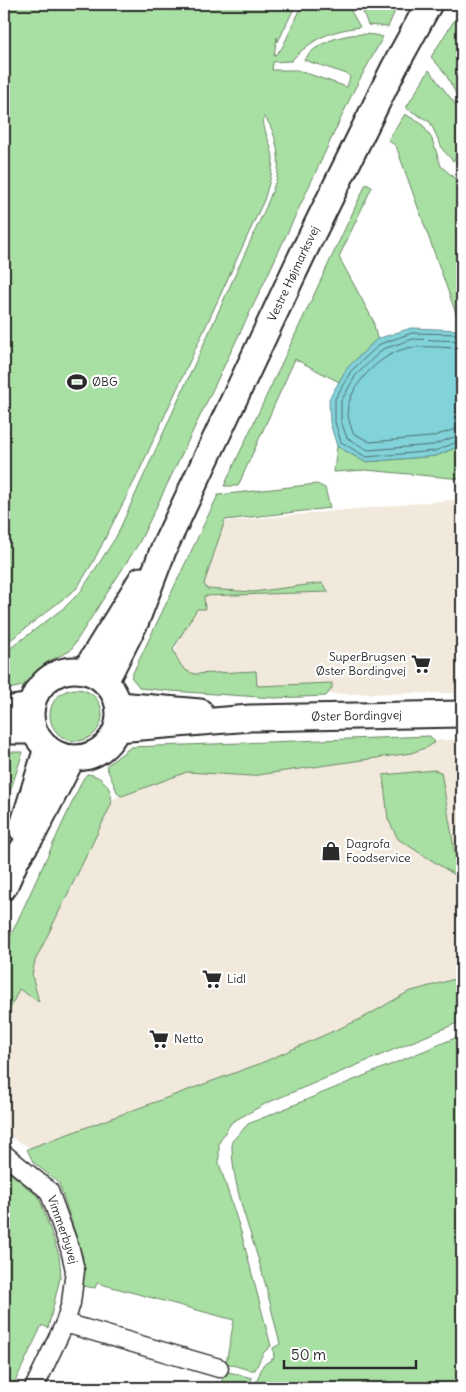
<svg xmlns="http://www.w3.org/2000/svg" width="466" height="1392" viewBox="0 0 466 1392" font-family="Delius,sans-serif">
<rect width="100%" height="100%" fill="#fff"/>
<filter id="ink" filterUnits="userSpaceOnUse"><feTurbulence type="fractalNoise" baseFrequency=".02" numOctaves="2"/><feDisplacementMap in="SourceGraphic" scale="10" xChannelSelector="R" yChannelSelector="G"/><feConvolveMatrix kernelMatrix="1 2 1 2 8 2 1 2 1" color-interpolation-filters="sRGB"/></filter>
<g filter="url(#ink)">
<path fill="#f1e9db" d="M462,499V693L317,694L180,688L168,671L220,522Z
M462,739V989L328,1055L31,1148L4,1134V1018L103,806L178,757Z"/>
<path fill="#a8dfa2" stroke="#6a8566" d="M4,4H296L278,42L277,37L274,56L282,48L303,4H347L360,27C329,31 312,39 291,61L273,62L272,70H297L347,87L350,77L347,74L304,60C319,38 358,29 383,37L354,90L263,285L139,543L70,651L45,663L23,686L4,690V653L65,607L81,591L116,537L266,207C270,197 274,187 277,177C281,160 276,129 264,117C261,128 272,144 273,158C273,172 268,187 264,200L136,478L92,564L77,588L4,645Z
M360,4H398L388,27L368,25Z
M462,8V105L445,73L431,57Z
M429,70L456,105L462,117V153L453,161L443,150L430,122L406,108Z
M405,114L422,124L432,139L441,166L462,185V330L396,146L388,140Z
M366,184L372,187L339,257L373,320L377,339L347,368L339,382L295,359L238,486H224Z
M462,445V479L366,470L334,472L337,446L365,462L436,456Z
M317,484L325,488L330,508L225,520L204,584L207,589L253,592L322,583L329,592L204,596L205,609H197L173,649C178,662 182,671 195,674L256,671L257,686L332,683V688L326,696L274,698L171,691L140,688L131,677L218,495Z
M50 715a26 26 0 1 1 52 0a26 26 0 1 1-52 0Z
M430,736L435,742L428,747L411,753L251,776L187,772L122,796L118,794L106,766L131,747Z
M4,752H23L4,810Z
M434,770L441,772L458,871L455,875L398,839L388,819L383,775Z
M87,774C103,775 114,790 111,805L35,961L32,975L39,1002L19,989L4,1022V950L83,779Z
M462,977V1021L267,1103L232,1122L227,1129L219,1143V1163L241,1232L271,1346L263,1353L255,1370H249L226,1363L234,1320L97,1283L95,1288L83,1286V1257L59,1183L33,1162L27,1149L259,1064L363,1018L408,992Z
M462,1035V1388H254L263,1365L274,1358L273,1348L280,1344C273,1318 268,1291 260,1265C248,1224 231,1183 232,1141L248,1124Z
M4,1168L39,1197L59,1255L61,1274L48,1328L42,1325L12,1388H4Z
M225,1371L252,1378L248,1388H220Z
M100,1382L125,1388H96Z"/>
<path fill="#81d2d9" stroke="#5f8f93" d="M411,328L462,330V445L436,456L365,462L337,446L330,423L329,399L347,368L377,339Z"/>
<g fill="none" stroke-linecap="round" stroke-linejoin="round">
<path stroke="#4d6e71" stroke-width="1" d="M462,334L412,333L380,344L351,371L335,399V422L341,442L366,457L435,451L462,440
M462,341L413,339L383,349L356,375L341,401V421L347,438L368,450L433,445L462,434
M462,348C447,348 431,346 415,347C387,349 358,376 349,402C345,411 350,424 353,433L370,442L431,437L462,427"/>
<defs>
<g id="street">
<path id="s1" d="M5,1155L49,1191L70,1249L75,1270L71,1303L65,1323L34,1388"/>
<path d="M65,1323L219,1368"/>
</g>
<g id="secondary">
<circle cx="75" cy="714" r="44"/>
<path d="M85,671L141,580"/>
<path id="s2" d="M105,682L136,621L164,548L303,253L394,68L429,4"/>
<path d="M119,705L200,712"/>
<path d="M4,710L32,706"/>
<path id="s3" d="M117,729L250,718L462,714"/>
<path d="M4,731H34"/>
<path d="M22,829L47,748"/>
<path d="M4,887L17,858L34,832L72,758"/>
</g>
</defs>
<use href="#street" stroke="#2b2b2b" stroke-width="21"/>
<use href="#secondary" stroke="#2b2b2b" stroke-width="29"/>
<use href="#street" stroke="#fff" stroke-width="18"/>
<use href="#secondary" stroke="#fff" stroke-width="25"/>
</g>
</g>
<defs>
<symbol id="stadium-bare" viewBox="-9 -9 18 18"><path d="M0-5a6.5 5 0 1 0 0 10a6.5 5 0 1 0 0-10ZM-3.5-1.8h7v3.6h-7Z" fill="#2b2b2b" stroke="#fff" stroke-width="2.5" paint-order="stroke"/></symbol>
<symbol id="supermarket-bare" viewBox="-9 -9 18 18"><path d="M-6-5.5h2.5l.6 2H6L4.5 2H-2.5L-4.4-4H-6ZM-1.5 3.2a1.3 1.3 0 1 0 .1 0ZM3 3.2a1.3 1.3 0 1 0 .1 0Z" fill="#2b2b2b" stroke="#fff" stroke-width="2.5" paint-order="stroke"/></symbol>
<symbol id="shop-bare" viewBox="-9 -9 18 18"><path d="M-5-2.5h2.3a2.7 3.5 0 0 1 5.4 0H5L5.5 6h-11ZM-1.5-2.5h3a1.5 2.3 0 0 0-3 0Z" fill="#2b2b2b" stroke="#fff" stroke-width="2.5" paint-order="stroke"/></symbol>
</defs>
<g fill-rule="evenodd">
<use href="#stadium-bare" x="63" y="368" width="28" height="28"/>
<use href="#supermarket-bare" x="407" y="650" width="28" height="28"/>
<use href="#shop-bare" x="317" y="837" width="28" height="28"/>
<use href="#supermarket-bare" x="198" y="965" width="28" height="28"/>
<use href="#supermarket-bare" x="145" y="1025" width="28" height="28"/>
</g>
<g text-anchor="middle" stroke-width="4.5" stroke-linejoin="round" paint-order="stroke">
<g font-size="12" fill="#2b2b2b" stroke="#fff">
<text dy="4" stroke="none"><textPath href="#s2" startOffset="450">Vestre Højmarksvej</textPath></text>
<text dy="4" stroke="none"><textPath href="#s3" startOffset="240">Øster Bordingvej</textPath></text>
<text dy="4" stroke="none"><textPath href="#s1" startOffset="98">Vimmerbyvej</textPath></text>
</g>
<g font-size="12" fill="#2b2b2b" stroke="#fff" text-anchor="start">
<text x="92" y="386">ØBG</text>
<text x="406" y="661" text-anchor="end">SuperBrugsen<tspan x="406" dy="14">Øster Bordingvej</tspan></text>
<text x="346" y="848">Dagrofa<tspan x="346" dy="14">Foodservice</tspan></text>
<text x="227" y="983">Lidl</text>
<text x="174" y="1043">Netto</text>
</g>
</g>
<rect width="466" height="1392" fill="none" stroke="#fff" stroke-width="20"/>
<rect x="10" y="10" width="446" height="1372" fill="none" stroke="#2b2b2b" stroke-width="2" filter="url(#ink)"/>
<path d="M284 1360v8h132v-8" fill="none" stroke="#2b2b2b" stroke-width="2.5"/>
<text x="291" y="1360" font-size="15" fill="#2b2b2b" stroke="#ffffff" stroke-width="4" paint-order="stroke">50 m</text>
</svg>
